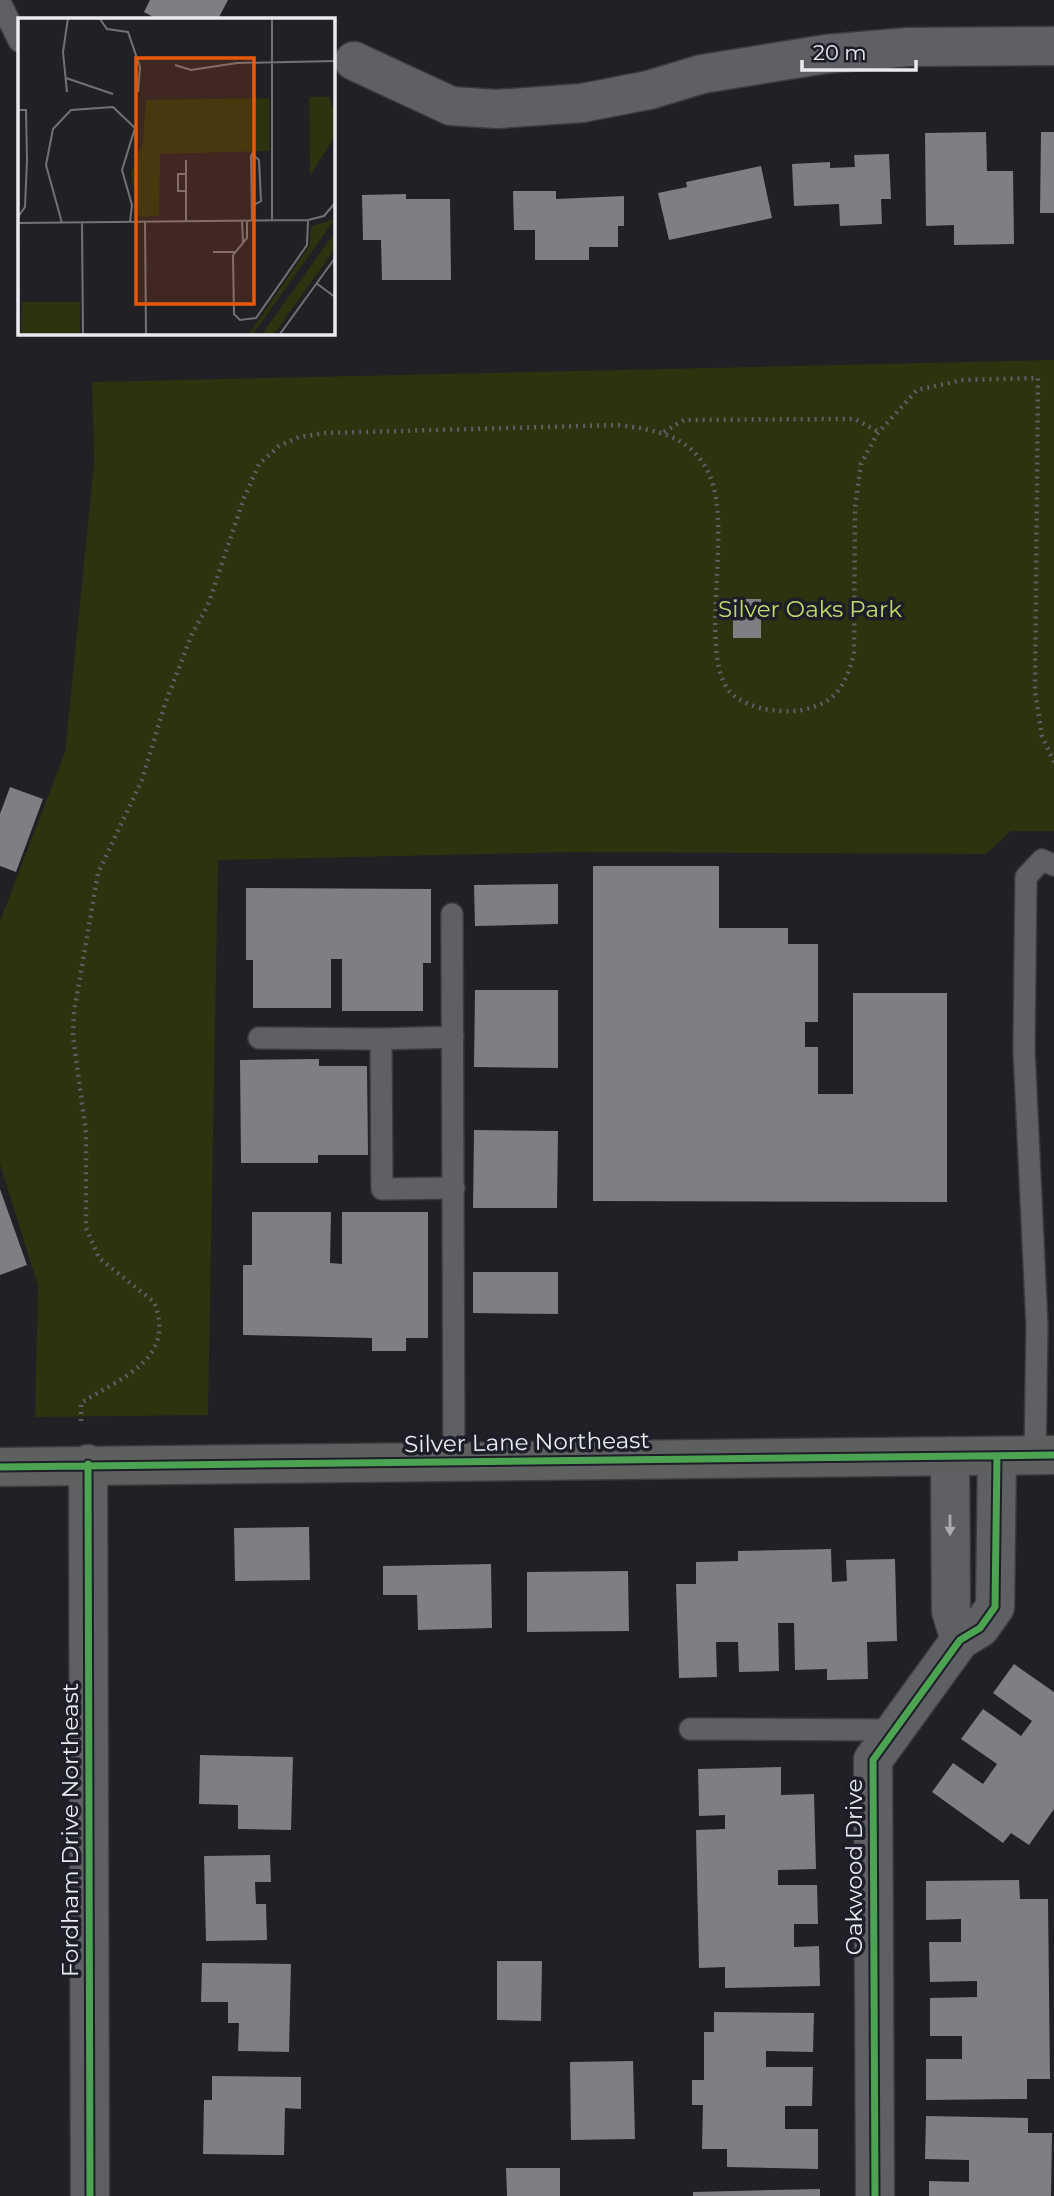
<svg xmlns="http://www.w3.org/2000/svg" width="1054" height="2196" viewBox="0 0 1054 2196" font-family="Montserrat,sans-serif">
<rect width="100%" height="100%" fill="#202025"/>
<path fill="#2c330e" d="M1054,360V831H1011L986,854L573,852L218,860L208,1415L35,1417L38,1286L0,1164V921L65,752L94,463L92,382Z"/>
<path fill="#7f7e83" d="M150,0H228L218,19H157L144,12Z
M986,132L987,171H1013L1014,244L954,245V225L926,226L925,133Z
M1041,132H1054V213H1040Z
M889,154L891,199H881L882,224L840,226L839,204L794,206L792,164L830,162V168L855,167L854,155Z
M761,166L772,218L669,240L658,193L687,187L686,182Z
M513,191H556V199L624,196V226H618V247H589V260H535V230H514Z
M406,194V199H450L451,280H382L381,240H363L362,195Z
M733,599H761V638H733Z
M10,787L43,799L16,872L0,866V814Z
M593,866H719V928H788V944H818V1022H805V1047H818V1094H853V993H947V1202L593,1201Z
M558,884V924L475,926L474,885Z
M246,888L431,889V963H423V1011H342V959H331V1008H253V960H246Z
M475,990H558V1068L474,1067Z
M319,1059V1066H367L368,1155H318V1163H241L240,1060Z
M474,1130L558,1131L557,1208H473Z
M0,1189L27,1265L0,1275Z
M252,1212H331L330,1263L342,1264V1212H428V1338H406V1351H372V1338L243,1335V1265H252Z
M473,1272H558V1314L473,1313Z
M309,1527L310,1580L235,1581L234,1528Z
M831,1549L832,1582L847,1581L846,1560L895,1559L897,1641L867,1642L868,1679L827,1680V1669L795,1670L794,1623H778L779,1671L739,1672L738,1642H716L717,1677L679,1678L676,1584H696V1562L738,1561V1551Z
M491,1564L492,1628L418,1630L417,1595H383V1566Z
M628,1571L629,1631L527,1632V1572Z
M1014,1664L1054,1692V1809L1029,1845L1011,1833L1003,1843L932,1792L953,1763L983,1784L997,1764L961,1739L983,1709L1021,1736L1032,1721L993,1693Z
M200,1755L293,1757L291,1830L238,1829V1805L199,1804Z
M781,1767V1795L814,1794L816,1869L778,1870V1885H817L818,1924H794V1947L819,1946L820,1986L725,1988V1967L699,1968L696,1830L725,1829V1815L699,1816L698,1769Z
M270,1855L271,1882H255L256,1904H266L267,1940L206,1941L204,1856Z
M1019,1880L1020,1899H1048L1050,2079H1027V2099L926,2100V2059H962V2036H930V1998L977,1997V1981L930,1982L929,1942H961V1919L926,1920V1881Z
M497,1961H542L541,2021L497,2020Z
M202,1963L291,1964L289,2052L238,2051L239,2023H228V2002H201Z
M714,2012L814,2013L813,2052L766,2051V2067H813L812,2106H785V2129H818V2169L727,2167V2149H702L703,2105H692V2080H704V2032H714Z
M633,2061L635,2139L571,2140L570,2062Z
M212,2076L301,2077V2109L285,2108L284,2155L203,2154L204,2100H212Z
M926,2116L1028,2118V2133H1052L1051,2196H929V2181L969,2182V2160L925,2159Z
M506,2168H560V2196H507Z
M820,2189V2196H693V2192Z"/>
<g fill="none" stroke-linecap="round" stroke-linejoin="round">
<defs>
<path id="lane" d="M0,2L19,41
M452,914L454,1463
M453,1037L381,1039L382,1189L454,1188
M259,1038L381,1039
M1035,1456L1037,1326L1024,1050L1026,877L1042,860L1054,865
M690,1729L897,1730"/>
<path id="street" d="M354,61L451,106L497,109L582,103L649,90L702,74L826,54L908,47L1054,46
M950,1456L951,1611L960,1640
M88,1464L90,2196
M875,2196L873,1760L960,1640L980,1628L995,1607L997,1456"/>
<path id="secondary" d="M0,1467L1054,1455"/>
</defs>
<use href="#lane" stroke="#3b3b3f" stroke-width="24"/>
<use href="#street" stroke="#3b3b3f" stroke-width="41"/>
<use href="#secondary" stroke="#3b3b3f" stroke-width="41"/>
<path stroke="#5e5f62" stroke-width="4.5" stroke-dasharray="2 5" stroke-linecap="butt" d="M664,432L684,420L838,419H855L879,432
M81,1421V1403C120,1378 177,1360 154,1302L99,1258L86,1228V1133L73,1036L74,1012L98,873L142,780L165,704L192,634L208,605L244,498L259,464L279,446L299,437L326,433L618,425C657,430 693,436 710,476C733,529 697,654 730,692C737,700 754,707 764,709C784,712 802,713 821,704C841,695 849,674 854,653L855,507L861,464L877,434L917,390L963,380L1038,378L1035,691L1042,736L1054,762"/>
<use href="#lane" stroke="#5f6063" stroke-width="21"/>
<use href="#street" stroke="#5f6063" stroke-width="38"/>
<use href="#secondary" stroke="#5e6060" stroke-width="38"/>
<defs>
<path id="cycleway" d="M88,1464L90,2196
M0,1467L1054,1455
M875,2196L873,1760L960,1640L980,1628L995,1607L997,1456"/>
</defs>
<use href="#cycleway" stroke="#1d1e28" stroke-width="11"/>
<use href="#cycleway" stroke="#4ca352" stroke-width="7"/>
</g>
<defs><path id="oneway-solid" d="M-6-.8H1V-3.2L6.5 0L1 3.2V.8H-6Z" transform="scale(1.75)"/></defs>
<use fill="#abacb2" href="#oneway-solid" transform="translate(950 1525) rotate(90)"/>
<g text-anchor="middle" stroke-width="7" stroke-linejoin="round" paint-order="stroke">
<g font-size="23" fill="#c2db6c" stroke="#1d1e28">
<text x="810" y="617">Silver Oaks Park</text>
</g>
<g font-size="23" fill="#eaebf2" stroke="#1d1e28">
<text transform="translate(527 1442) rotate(-1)" y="8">Silver Lane Northeast</text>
<text transform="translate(70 1830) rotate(-90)" y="8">Fordham Drive Northeast</text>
<text transform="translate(854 1867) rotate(-90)" y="8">Oakwood Drive</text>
</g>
</g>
<g transform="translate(18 18)">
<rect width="317" height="317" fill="#202025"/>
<path d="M291,79H312L313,88L317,87V118L292,158ZM251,80V133L142,136L141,198L121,199L113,155L125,124L128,82ZM317,201L235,316H231L292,227L293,208ZM317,214L316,232L256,316H244ZM4,284H62V316H3Z" fill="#2c330e"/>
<path fill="none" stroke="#717177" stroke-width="2" d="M254,0V203M82,1L89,11L110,14L122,49L120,74M157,47L173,52L219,45L317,43M48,60L95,76M49,74L45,34L50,0M0,92H8L9,142L7,189L0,199L1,316M168,142V204M168,156H160V173H168M224,203L225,224M229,203V220L215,237L216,296L222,302L238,300L289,227L290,202M234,203L233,138L234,136L241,142L243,183L234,188M127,204L128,316M0,205L290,202L306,198L317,185M44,205L28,147L35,111L53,92L95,89L117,110L104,152L114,187L112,204M64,205L65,316M195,234H218M298,265L317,279M262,316L317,240"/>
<path fill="#e8590c" fill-opacity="0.15" stroke="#e8590c" stroke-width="3.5" d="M118,40H236V286H118Z"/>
<rect width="317" height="317" fill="none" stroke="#eaebf2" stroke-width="3.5"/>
</g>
<path d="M802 60v10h114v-10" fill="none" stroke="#eaebf2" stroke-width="3.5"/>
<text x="813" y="60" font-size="21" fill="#eaebf2" stroke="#1d1e28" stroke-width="5" paint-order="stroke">20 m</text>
</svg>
